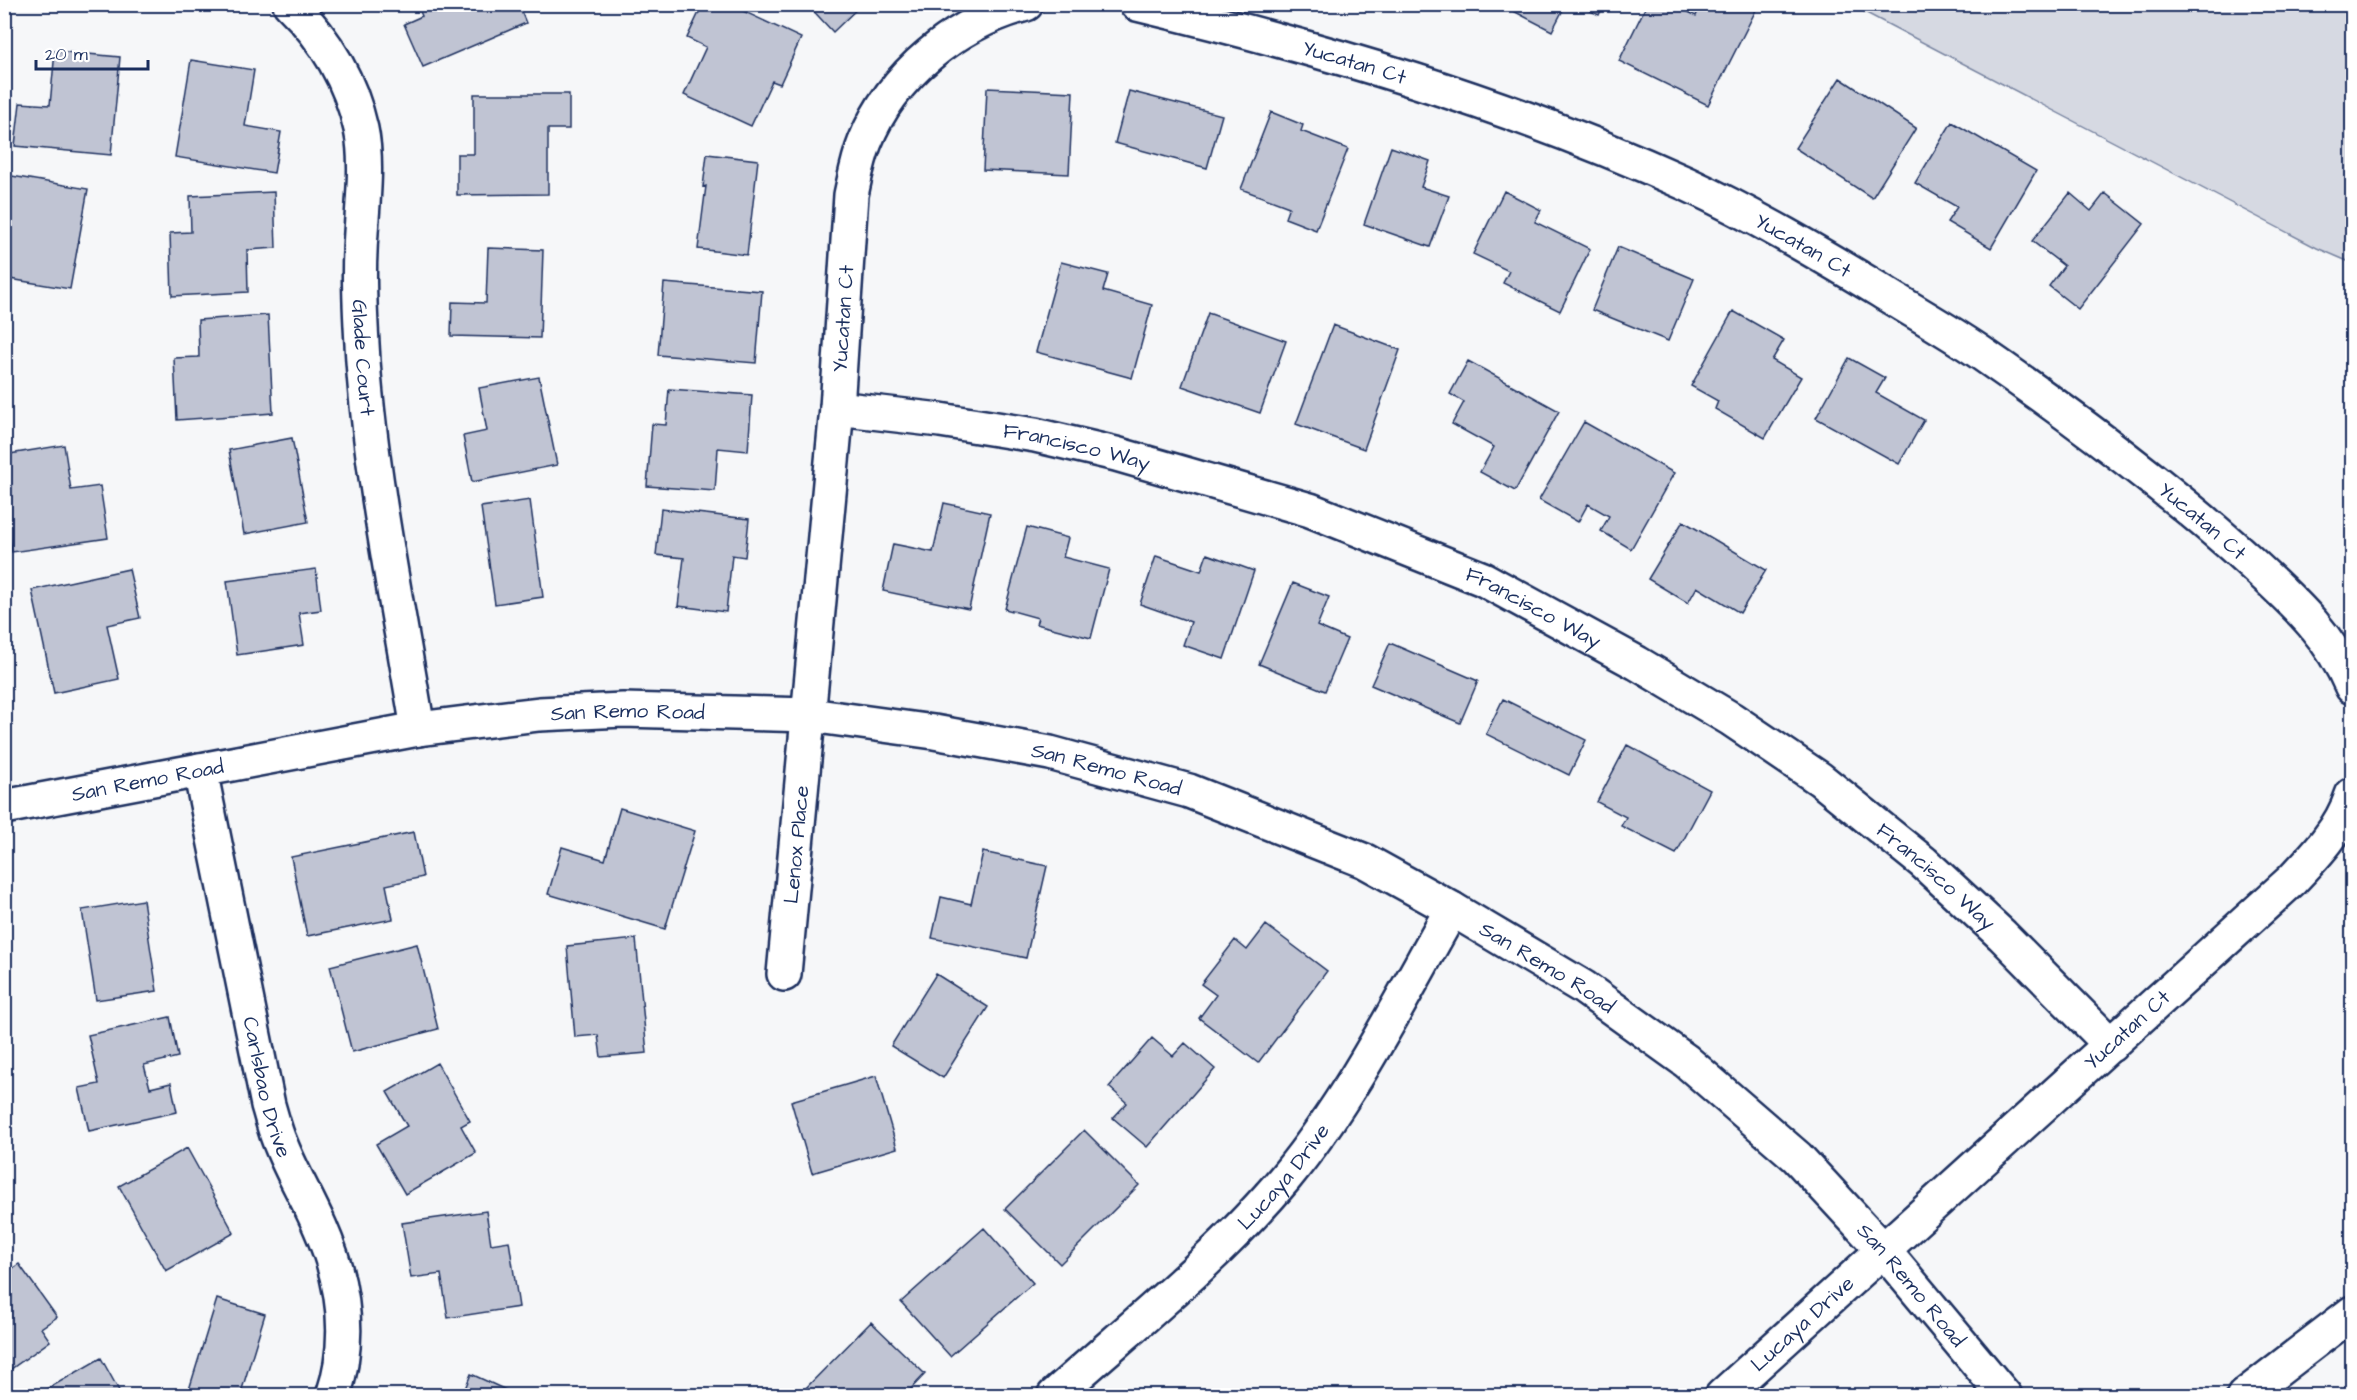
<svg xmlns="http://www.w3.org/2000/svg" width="2357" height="1400" viewBox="0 0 2357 1400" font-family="'Architects Daughter',sans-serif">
<rect width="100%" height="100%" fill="#f6f7f9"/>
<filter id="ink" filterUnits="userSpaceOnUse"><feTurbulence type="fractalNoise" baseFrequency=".0167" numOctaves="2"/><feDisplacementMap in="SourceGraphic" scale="12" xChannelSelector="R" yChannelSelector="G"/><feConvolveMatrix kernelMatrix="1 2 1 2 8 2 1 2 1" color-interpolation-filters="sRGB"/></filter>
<g filter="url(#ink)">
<path fill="#d6d9e2" stroke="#7884a0" stroke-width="1.5" d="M1851,5H2352V263L2317,248Z"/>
<path fill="#c0c4d3" stroke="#1b2f5e" stroke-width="1.5" d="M417,4H518L526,23L423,67L404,24L422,16Z
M703,4H728L801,38L780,84L772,81L751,126L684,95L706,47L687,38Z
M807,4H862L833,32Z
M1500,4H1566L1552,31Z
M1576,4H1604L1599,15Z
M1647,4H1673L1696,16L1701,4H1759L1708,105L1619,61Z
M55,51L120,57L111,155L15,146L20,103L50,105Z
M191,60L254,70L245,126L281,132L274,173L175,157Z
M1840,78L1916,128L1872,198L1795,148Z
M987,88L1073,92L1069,174L983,170Z
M1129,91L1222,115L1207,168L1115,143Z
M474,94H569V129H548V194L457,195V154H474Z
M1271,112L1303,125L1301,131L1348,149L1316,230L1285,218L1289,207L1241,189Z
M1952,122L2036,171L1991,248L1947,222L1957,207L1915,183Z
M1391,147L1430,161L1421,187L1449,196L1430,247L1364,224Z
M707,154L758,160L747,255L698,249L706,186L703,187Z
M6,175L88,189L70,289L4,278Z
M1504,191L1541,210L1535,222L1590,249L1560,311L1503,283L1509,271L1473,254Z
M274,192L276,248L247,250L248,292L172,296L170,233L191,232L190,196Z
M2070,193L2091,211L2105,193L2144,224L2078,309L2049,286L2064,266L2032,241Z
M1618,247L1694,279L1668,341L1592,310Z
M488,248L543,250L540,338L451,336L452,302L486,303Z
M1061,262L1108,274L1103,291L1152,305L1132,378L1036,352Z
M664,283L762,291L756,363L658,355Z
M1733,311L1784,340L1772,360L1801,377L1765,438L1715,409L1718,401L1691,386Z
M1208,313L1286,341L1260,413L1182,386Z
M268,315L273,413L177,420L174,358L199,357L198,320Z
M1333,325L1400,350L1364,449L1296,424Z
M1849,358L1885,378L1876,393L1924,420L1899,464L1816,418Z
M1468,361L1559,411L1515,491L1480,472L1494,447L1452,424L1464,402L1450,394Z
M539,377L557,465L472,482L463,436L487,431L479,388Z
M669,389L752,395L748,451L718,448L715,491L647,486L652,424L666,425Z
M1584,422L1674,473L1631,549L1601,531L1609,516L1588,504L1578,522L1539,500Z
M292,438L308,522L244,534L229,450Z
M64,445L71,490L100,486L108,538L12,552L4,505V455Z
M530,500L543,597L495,604L481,507Z
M944,503L990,513L969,609L883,591L893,544L933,552Z
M661,509L749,519L745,557L732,555L726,612L678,606L684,558L656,555Z
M1683,521L1766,570L1740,613L1697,587L1688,603L1648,579Z
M1027,527L1068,538L1063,557L1109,569L1091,638L1036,624L1038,618L1005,609Z
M1207,554L1254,571L1224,659L1183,645L1191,622L1140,604L1156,556L1201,571Z
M129,569L140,618L107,625L119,679L54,693L32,590Z
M316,569L321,610L299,613L304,645L237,655L227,581Z
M1293,583L1329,597L1317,626L1347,639L1325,691L1259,664Z
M1390,643L1478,681L1460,723L1371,685Z
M1503,699L1586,740L1569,775L1486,734Z
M1627,745L1710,790L1676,854L1621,826L1626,817L1597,802Z
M620,808L695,831L665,929L548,894L562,847L605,860Z
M414,832L423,877L386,885L393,919L307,936L291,857Z
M983,852L1047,866L1026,958L932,938L941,897L971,904Z
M143,900L157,991L96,1000L82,910Z
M1266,925L1327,971L1258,1063L1199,1018L1216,995L1201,984L1235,940L1247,950Z
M636,939L647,1053L601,1057L598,1035L575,1037L567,946Z
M417,944L438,1029L352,1052L330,966Z
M936,974L988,1007L943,1078L891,1046Z
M170,1017L178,1057L144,1065L150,1088L171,1083L177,1112L89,1131L79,1088L99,1084L88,1035Z
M1152,1038L1173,1056L1185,1043L1215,1069L1147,1147L1113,1118L1127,1103L1109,1087Z
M437,1063L470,1121L461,1126L476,1153L405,1194L376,1144L407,1126L387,1092Z
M876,1076L897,1148L812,1173L791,1101Z
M1084,1130L1139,1185L1060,1264L1005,1209Z
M187,1148L234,1233L166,1271L119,1186Z
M486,1211L491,1244L509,1241L519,1307L448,1318L441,1274L411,1278L402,1223Z
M984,1228L1033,1283L950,1356L901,1302Z
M19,1264L57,1317L41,1328L50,1341L4,1374V1274Z
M217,1299L265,1314L240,1396H197L188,1393Z
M871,1322L925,1374L904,1396H798Z
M101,1358L122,1396H35Z
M471,1374L519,1396H462Z"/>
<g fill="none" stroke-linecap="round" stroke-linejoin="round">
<defs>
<g id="minor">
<path id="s1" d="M290,4C326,39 350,80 361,129C369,166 361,214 360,252C358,288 361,325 363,361C372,482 398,608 418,729"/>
<path id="s2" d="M1137,4C1325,49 1510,104 1687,184C1754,215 1818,253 1881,291C1913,311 1947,330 1978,351C2039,393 2099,437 2157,483C2192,511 2227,540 2260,571C2299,607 2331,637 2352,687"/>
<path id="s3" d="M837,408L940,420L1035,435L1116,454L1310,510L1483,579L1637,663L1731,719L1820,779L1923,862L2002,935L2111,1045"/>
<path id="s4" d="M200,770L268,1105C272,1118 275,1132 281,1145C292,1173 308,1199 320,1227C344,1281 352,1339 333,1396"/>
<path id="s5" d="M4,807L418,729L539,714L623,710L810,715L934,732L1050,753L1189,791L1365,861L1452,909L1583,987L1686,1061L1797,1157L1884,1251L2005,1396"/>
<path id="s6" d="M784,974L837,408L851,195C855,177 858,159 865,142C892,74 956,23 1026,4"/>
<path id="s7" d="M1054,1396C1132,1326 1217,1259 1285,1178C1352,1097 1400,1000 1452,909"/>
<path id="s8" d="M1722,1396L2292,880C2316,855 2341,829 2352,795"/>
</g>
<path id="major" d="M2244,1396L2352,1313"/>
</defs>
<use href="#minor" stroke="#1b2f5e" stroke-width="38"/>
<use href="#major" stroke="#1b2f5e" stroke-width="38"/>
<use href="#minor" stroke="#fff" stroke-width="33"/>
<use href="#major" stroke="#fff" stroke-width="33"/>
</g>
</g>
<g text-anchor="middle" stroke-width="5" stroke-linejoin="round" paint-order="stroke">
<g font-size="21" fill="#1b2f5e" stroke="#fff">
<text dy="7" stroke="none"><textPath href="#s2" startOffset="225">Yucatan Ct</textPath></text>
<text dy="7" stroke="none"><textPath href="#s2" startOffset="711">Yucatan Ct</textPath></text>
<text dy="7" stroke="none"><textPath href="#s6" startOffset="658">Yucatan Ct</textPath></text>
<text dy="7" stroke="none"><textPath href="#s1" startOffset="375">Glade Court</textPath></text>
<text dy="7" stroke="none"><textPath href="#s3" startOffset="243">Francisco Way</textPath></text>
<text dy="7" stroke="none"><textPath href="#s2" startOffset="1197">Yucatan Ct</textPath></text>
<text dy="7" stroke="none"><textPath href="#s3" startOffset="729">Francisco Way</textPath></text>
<text dy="7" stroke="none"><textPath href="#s5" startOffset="632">San Remo Road</textPath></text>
<text dy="7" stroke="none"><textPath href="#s5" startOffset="1116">San Remo Road</textPath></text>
<text dy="7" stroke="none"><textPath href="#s5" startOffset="146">San Remo Road</textPath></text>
<text dy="7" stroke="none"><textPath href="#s6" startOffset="130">Lenox Place</textPath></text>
<text dy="7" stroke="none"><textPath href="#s3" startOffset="1215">Francisco Way</textPath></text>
<text dy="7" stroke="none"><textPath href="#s5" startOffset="1602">San Remo Road</textPath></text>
<text dy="7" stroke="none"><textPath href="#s8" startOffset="546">Yucatan Ct</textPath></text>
<text dy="7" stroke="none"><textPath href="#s4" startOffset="324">Carlsbao Drive</textPath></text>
<text dy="7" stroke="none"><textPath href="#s7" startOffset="318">Lucaya Drive</textPath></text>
<text dy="7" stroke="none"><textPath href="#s5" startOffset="2088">San Remo Road</textPath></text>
<text dy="7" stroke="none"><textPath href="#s8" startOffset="108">Lucaya Drive</textPath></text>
</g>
</g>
<rect width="2357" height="1400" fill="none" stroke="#fff" stroke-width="24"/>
<rect x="12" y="12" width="2333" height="1376" fill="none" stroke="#1b2f5e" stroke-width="2" filter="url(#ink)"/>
<path d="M36 60v9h112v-9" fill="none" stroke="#1b2f5e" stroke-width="3"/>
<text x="45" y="60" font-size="18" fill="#1b2f5e" stroke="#ffffff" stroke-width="4.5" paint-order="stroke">20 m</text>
</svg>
